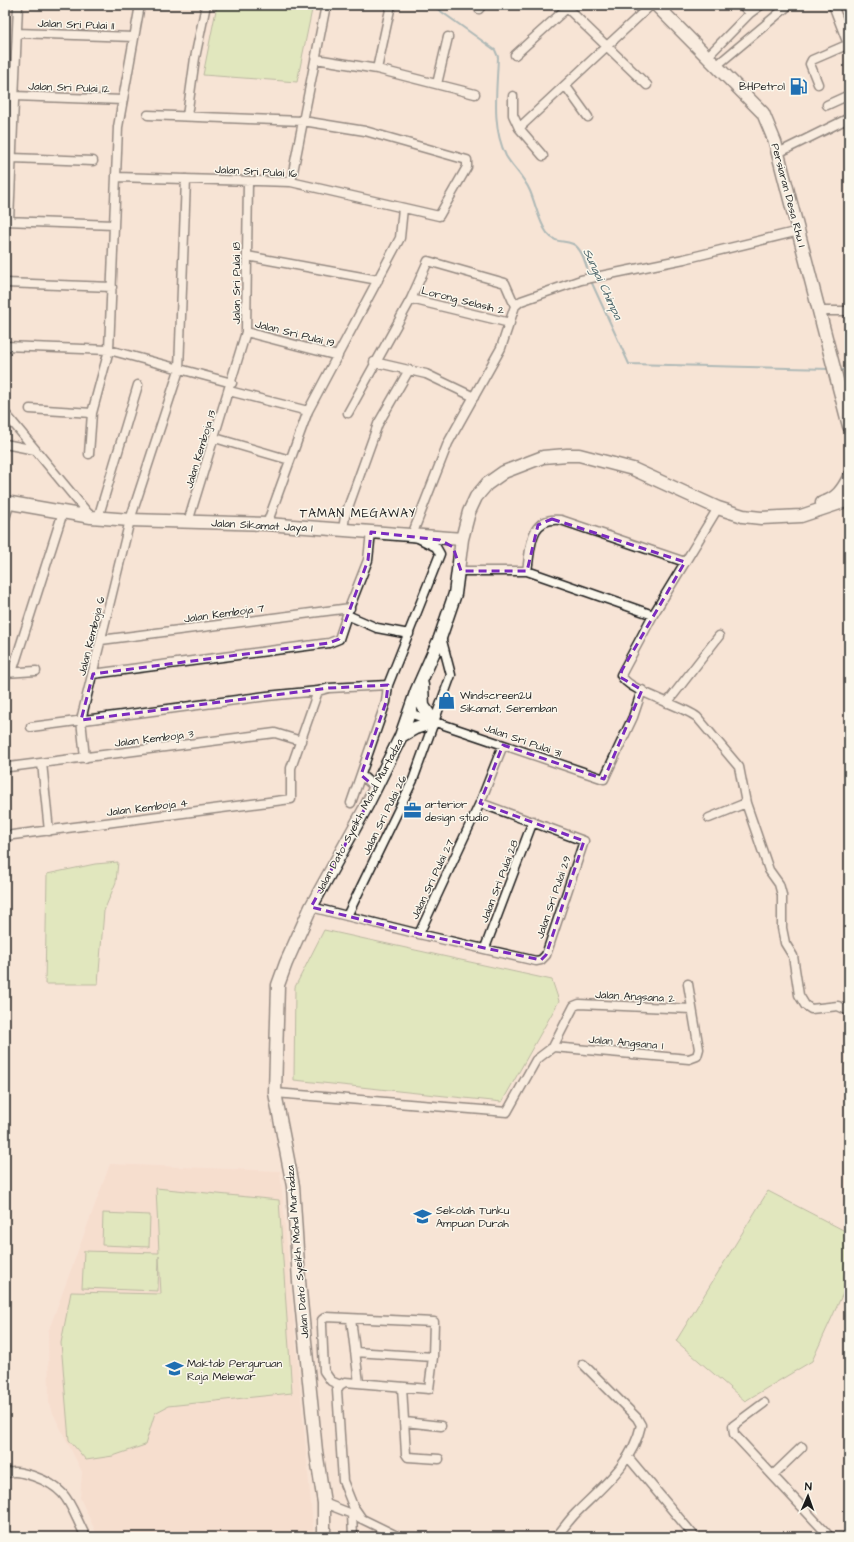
<svg xmlns="http://www.w3.org/2000/svg" width="854" height="1542" viewBox="0 0 854 1542" font-family="'Architects Daughter',sans-serif">
<rect width="100%" height="100%" fill="#f7e4d6"/>
<filter id="ink" filterUnits="userSpaceOnUse"><feTurbulence type="fractalNoise" baseFrequency=".025" numOctaves="2"/><feDisplacementMap in="SourceGraphic" scale="8" xChannelSelector="R" yChannelSelector="G"/><feConvolveMatrix kernelMatrix="1 2 1 2 8 2 1 2 1" color-interpolation-filters="sRGB"/></filter>
<g filter="url(#ink)">
<path fill="#f4d7c6" d="M110,1164L280,1171L314,1537H98L80,1498L82,1472L49,1405L48,1332Z"/>
<path fill="#c6eaa3" stroke="#718360" d="M217,5H313L297,82L203,75Z
M118,862L116,882L104,911L98,984H45L47,874L95,864Z
M324,930L552,980L559,1001L502,1102L294,1080L295,987Z
M156,1188L279,1200L292,1393L168,1406L155,1413L145,1445L113,1456L86,1460L69,1440L61,1343L71,1292L161,1294L159,1256L158,1291L82,1288L84,1251L159,1253Z
M768,1191L849,1233V1280L812,1361L745,1401L676,1341Z
M103,1213L150,1215L149,1247L102,1245Z"/>
<g fill="none" stroke-linecap="round" stroke-linejoin="round">
<path stroke="#588691" stroke-width="2" d="M432,5L495,50L498,57C497,90 491,126 506,156C513,168 524,177 530,191C536,205 538,220 547,233C557,245 562,239 573,244C583,249 586,267 590,276
M591,281L629,364L829,369
M839,370H849"/>
<defs>
<path id="street" d="M564,5L647,85
M742,5L750,13
M833,5L848,44
M479,9L482,5
M17,33L134,37
M515,55L567,8
M707,57L750,13L761,5
M316,59L377,69L475,94
M716,66L789,5
M377,69L391,5
M437,84L448,37
M818,84L810,64L812,60L849,44
M565,85L588,117
M14,96L123,100
M513,96V115L519,128L543,156
M827,105L849,95
M187,116L195,58L206,5
M519,128L651,5
M778,153L849,118
M12,158L93,161
M116,177L291,182L439,216L467,167V160L365,131L303,121L148,115
M291,182L326,5
M5,221L114,225
M9,221L18,5
M247,256L378,280
M5,283L112,287
M411,299L510,323
M820,311H849
M246,332L338,356
M5,346L109,350L232,383
M374,362L426,374L474,397
M229,391L308,411
M30,409L92,413
M5,413L91,517
M348,413L411,299L428,261L505,283L515,306
M215,438L290,460
M5,444L35,450
M89,454L92,413L109,350L118,127L140,5
M718,508L653,615L621,675C627,691 682,705 697,717L739,767L746,803L769,870L779,884L782,895V928L785,943L793,956L799,995L805,1005L811,1009L838,1006L849,1011
M5,518L10,502
M98,518L138,385
M188,522L246,332L248,181
M267,524L308,411L400,238L403,208
M343,530L345,516L378,424L409,370
M459,571H527L653,615
M527,571C531,547 529,516 561,520L685,562
M348,611L368,560L371,532
M101,640L350,608
M12,672L63,512
M5,673L36,671
M93,674L329,643L339,639L347,615L377,628L409,634
M667,703L719,636
M409,713L604,779L633,717L642,690
M31,727L267,696L318,691
M85,758L81,720L130,520L179,370L186,179
M42,763L49,831
M9,767L275,733L301,741
M361,775L376,788
M351,803L386,702L388,685L440,554L436,547L412,535L448,443L501,348L515,306L521,301L581,280L684,259L799,231
M709,818L746,803
M5,836L291,799V768L318,691L329,688L388,685
M311,907L419,934L536,961L541,960L546,955L584,841L480,803
M347,916L413,780L451,675L441,637
M419,934L480,803L503,745
M485,948L533,821
M553,1047L689,1059L697,1056L699,1049L688,984
M275,1093L507,1112L536,1060L553,1047L574,1006L579,1004L691,1009
M326,1317L434,1322L433,1357L429,1389L345,1382L340,1385L331,1381L324,1371L322,1326V1320Z
M351,1319L359,1383
M355,1352L433,1357
M340,1385L337,1390L343,1481L353,1506L362,1519
M402,1387L406,1454L408,1457L439,1459
M764,1403L733,1426L734,1434L830,1537
M405,1422L441,1426
M628,1457L695,1537
M5,1474C14,1470 23,1473 33,1476C70,1489 69,1505 86,1537
M773,1475L802,1447
M324,1503L352,1514L353,1537
M358,1517L399,1537
M556,1537C563,1529 569,1520 576,1513C602,1487 633,1463 641,1425L637,1418L583,1364
M846,1537L849,1535"/>
<path id="secondary" d="M656,5L763,113L775,142L849,426
M5,502L91,517L130,520L267,524L462,539
M822,503C836,499 843,490 849,477
M422,685L423,706L434,722
M401,736L415,728L434,722
M324,1537V1503L316,1451L299,1281L293,1186L275,1093L278,985L286,963L311,907L367,805L401,736L417,690L440,638L455,594L462,539L469,512L476,497L487,484L504,472L543,457L567,455H579L633,469L718,508L743,516L761,518L801,516L849,500"/>
</defs>
<use href="#street" stroke="#1c1c1c" stroke-width="11"/>
<use href="#secondary" stroke="#1c1c1c" stroke-width="15"/>
<use href="#street" stroke="#fbf7ec" stroke-width="8"/>
<use href="#secondary" stroke="#fbf7ec" stroke-width="12"/>
</g>
</g>
<path d="M0 0H854V1542H0ZM552,519L685,562L622,670L620,677L642,690L604,779L503,745L480,803L584,841L546,955L541,960L419,934L311,907L376,788L361,775L386,702L388,685L329,688L81,720L93,674L329,643L339,639L368,560L371,532L440,540L453,547L461,571H527L538,525Z" fill="#f7e4d6" fill-opacity=".55" fill-rule="evenodd"/>
<path fill="none" stroke="#7b2cbf" stroke-width="3" stroke-dasharray="8 5" stroke-linejoin="round" d="M552,519L685,562L622,670L620,677L642,690L604,779L503,745L480,803L584,841L546,955L541,960L419,934L311,907L376,788L361,775L386,702L388,685L329,688L81,720L93,674L329,643L339,639L368,560L371,532L440,540L453,547L461,571H527L538,525Z"/>
<defs>
<symbol id="fuel-bare" viewBox="-9 -9 18 18"><path d="M-5.5-6h7V0h2V4h1.3V-2.5L3-4.5l.8-.8L6-3V5H2.5V1h-1V6h-7ZM-4.2-4.7v3.2H.2V-4.7Z" fill="#1f6fb2" stroke="#fbf7ec" stroke-width="2.5" paint-order="stroke"/></symbol>
<symbol id="shop-bare" viewBox="-9 -9 18 18"><path d="M-5-2.5h2.3a2.7 3.5 0 0 1 5.4 0H5L5.5 6h-11ZM-1.5-2.5h3a1.5 2.3 0 0 0-3 0Z" fill="#1f6fb2" stroke="#fbf7ec" stroke-width="2.5" paint-order="stroke"/></symbol>
<symbol id="office-bare" viewBox="-9 -9 18 18"><path d="M-6-3h4V-5.5h4V-3h4V5H-6ZM-1-4.5V-3h2v-1.5ZM-6 0V1H6V0Z" fill="#1f6fb2" stroke="#fbf7ec" stroke-width="2.5" paint-order="stroke"/></symbol>
<symbol id="school-bare" viewBox="-9 -9 18 18"><path d="M0-5L7-2L0 1L-7-2ZM-4 1L0 2.5L4 1V4Q0 6-4 4Z" fill="#1f6fb2" stroke="#fbf7ec" stroke-width="2.5" paint-order="stroke"/></symbol>
<symbol id="university-bare" viewBox="-9 -9 18 18"><path d="M0-5L7-2L0 1L-7-2ZM-4 1L0 2.5L4 1V4Q0 6-4 4Z" fill="#1f6fb2" stroke="#fbf7ec" stroke-width="2.5" paint-order="stroke"/></symbol>
</defs>
<g fill-rule="evenodd">
<use href="#fuel-bare" x="786" y="74" width="25" height="25"/>
<use href="#shop-bare" x="434" y="688" width="25" height="25"/>
<use href="#office-bare" x="400" y="798" width="25" height="25"/>
<use href="#school-bare" x="410" y="1204" width="25" height="25"/>
<use href="#university-bare" x="162" y="1356" width="25" height="25"/>
</g>
<g text-anchor="middle" stroke-width="3" stroke-linejoin="round" paint-order="stroke">
<g font-size="11" fill="#1c1c1c" stroke="#fbf7ec">
<text transform="translate(76 24) rotate(2)" y="4">Jalan Sri Pulai 11</text>
<text transform="translate(69 87) rotate(2)" y="4">Jalan Sri Pulai 12</text>
<text transform="translate(256 171) rotate(3)" y="4">Jalan Sri Pulai 16</text>
<text transform="translate(789 195) rotate(75)" y="4">Persiaran Desa Rhu 1</text>
<text transform="translate(236 283) rotate(-90)" y="4">Jalan Sri Pulai 18</text>
<text transform="translate(463 300) rotate(14)" y="4">Lorong Selasih 2</text>
<text transform="translate(295 333) rotate(14)" y="4">Jalan Sri Pulai 19</text>
<text transform="translate(200 449) rotate(-73)" y="4">Jalan Kemboja 13</text>
<text transform="translate(262 525) rotate(3)" y="4">Jalan Sikamat Jaya 1</text>
<text transform="translate(224 613) rotate(-8)" y="4">Jalan Kemboja 7</text>
<text transform="translate(91 636) rotate(-76)" y="4">Jalan Kemboja 6</text>
<text transform="translate(154 738) rotate(-7)" y="4">Jalan Kemboja 3</text>
<text transform="translate(523 740) rotate(19)" y="4">Jalan Sri Pulai 31</text>
<text transform="translate(147 807) rotate(-7)" y="4">Jalan Kemboja 4</text>
<text transform="translate(384 815) rotate(-64)" y="4">Jalan Sri Pulai 26</text>
<text transform="translate(359 816) rotate(-62)" y="4">Jalan Dato' Syeikh Mohd Murtadza</text>
<text transform="translate(432 879) rotate(-65)" y="4">Jalan Sri Pulai 27</text>
<text transform="translate(499 881) rotate(-69)" y="4">Jalan Sri Pulai 28</text>
<text transform="translate(553 897) rotate(-71)" y="4">Jalan Sri Pulai 29</text>
<text transform="translate(635 996) rotate(3)" y="4">Jalan Angsana 2</text>
<text transform="translate(626 1042) rotate(5)" y="4">Jalan Angsana 1</text>
<text transform="translate(297 1252) rotate(-95)" y="4">Jalan Dato' Syeikh Mohd Murtadza</text>
</g>
<g font-size="11" fill="#1c1c1c" stroke="#fbf7ec" text-anchor="start">
<text x="785" y="90" text-anchor="end">BHPetrol</text>
<text x="460" y="699">Windscreen2U<tspan x="460" dy="13">Sikamat, Seremban</tspan></text>
<text x="425" y="808">arterior<tspan x="425" dy="13">design studio</tspan></text>
<text x="436" y="1214">Sekolah Tunku<tspan x="436" dy="13">Ampuan Durah</tspan></text>
<text x="187" y="1367">Maktab Perguruan<tspan x="187" dy="13">Raja Melewar</tspan></text>
</g>
<g font-size="12" font-style="italic" fill="#3f5a60" stroke="#fbf7ec">
<text transform="translate(603 284) rotate(65)" y="4">Sungai Chimpa</text>
</g>
<g font-size="12" letter-spacing="1" fill="#1c1c1c" stroke="#fbf7ec">
<text x="358" y="517">TAMAN MEGAWAY</text>
</g>
</g>
<rect width="854" height="1542" fill="none" stroke="#fbf7ec" stroke-width="20"/>
<rect x="10" y="10" width="834" height="1522" fill="none" stroke="#1c1c1c" stroke-width="1.5" filter="url(#ink)"/>
<g transform="translate(808 1496) rotate(2)" stroke="#fbf7ec" stroke-width="3" paint-order="stroke">
<path d="M0-3L7 15L0 10L-7 15Z" fill="#1c1c1c"/>
<text y="-6" font-size="11" font-weight="bold" text-anchor="middle" fill="#1c1c1c">N</text>
</g>
</svg>
